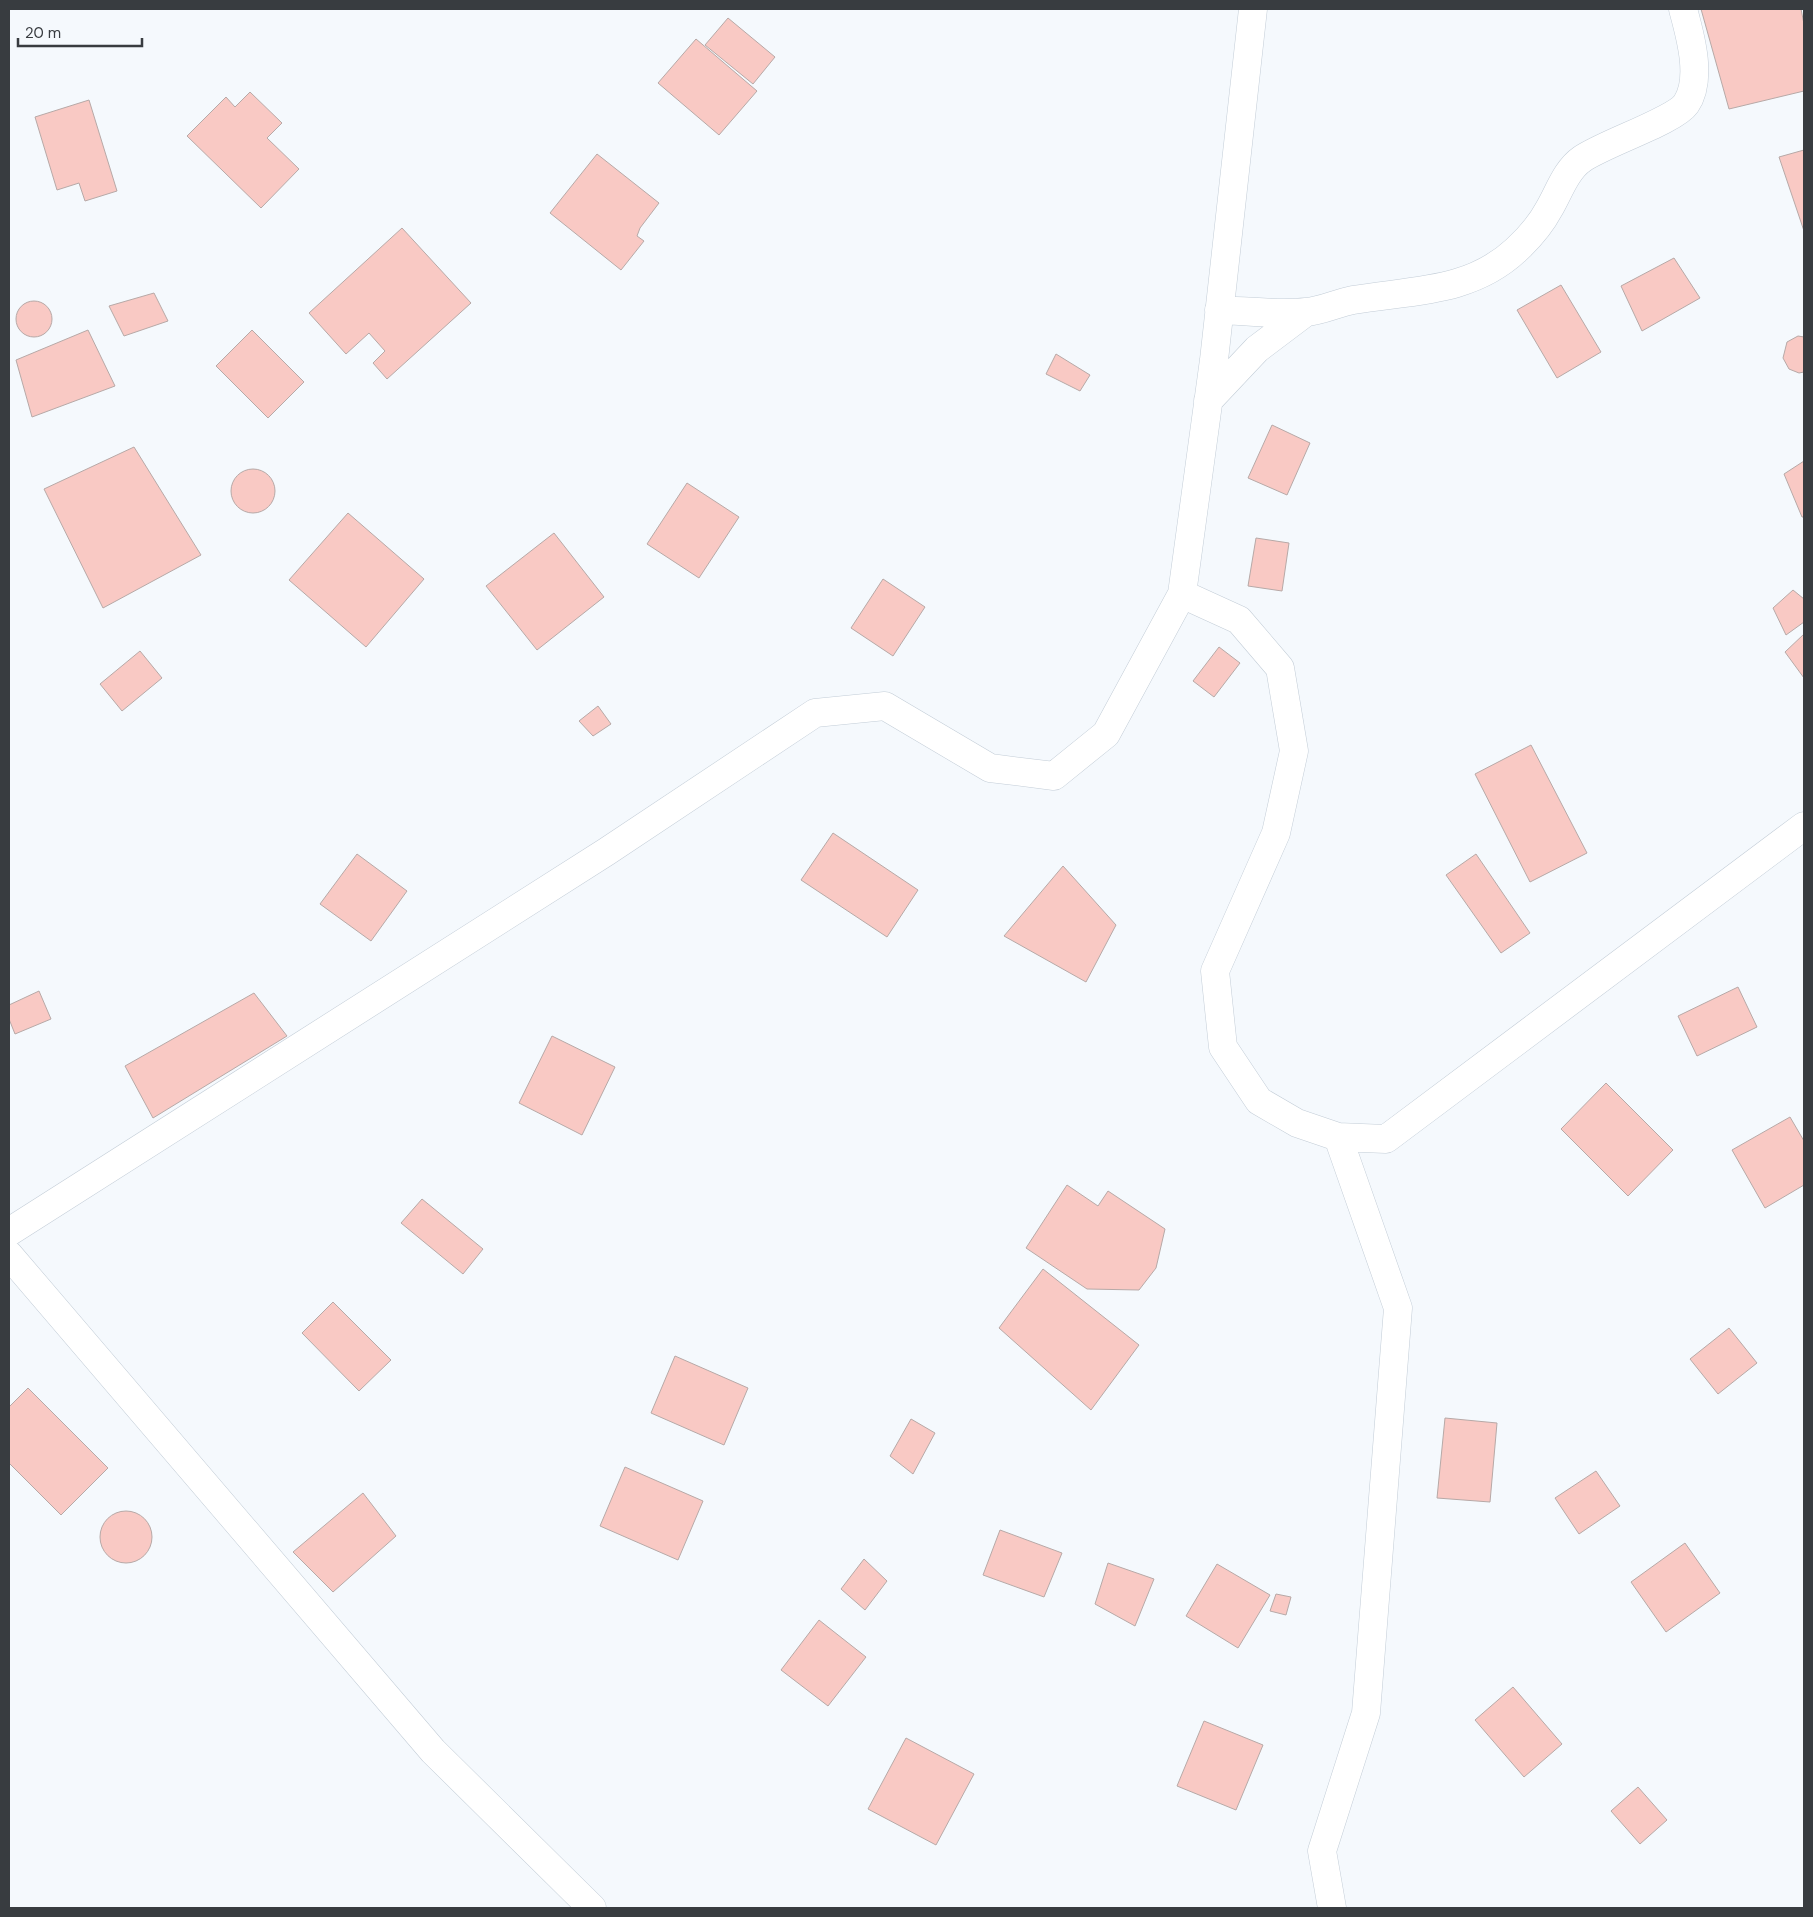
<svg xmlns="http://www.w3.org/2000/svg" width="1813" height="1917" viewBox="0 0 1813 1917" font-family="'DM Sans',sans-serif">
<rect width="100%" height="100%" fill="#f5f9fd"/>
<path fill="#f9c9c4" stroke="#b7a9a7" d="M1701,9H1801L1804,24V91L1729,109Z
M728,18L775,57L753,84L705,45Z
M696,39L757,91L719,135L658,83Z
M250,92L282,123L267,138L299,169L261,208L187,136L226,97L235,107Z
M89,100L117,191L85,201L79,183L57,190L35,117Z
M1804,150V231L1779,157Z
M597,154L659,203L640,228L637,236L644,241L621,270L550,213Z
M402,228L471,303L387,379L373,363L385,351L369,333L346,354L309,313Z
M1674,258L1700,298L1642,331L1621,286Z
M1561,285L1601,352L1557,378L1517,310Z
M154,293L168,321L124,336L109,306Z
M16 319a18 18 0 1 1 36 0a18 18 0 1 1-36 0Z
M88,330L115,386L32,417L16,360Z
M252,330L304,382L268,418L216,366Z
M1798,336L1804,337V372L1799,373L1789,369L1783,358L1787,342Z
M1056,354L1090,375L1080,391L1046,374Z
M1272,425L1310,443L1287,495L1248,478Z
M134,447L201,555L103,608L44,489Z
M1804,461V517H1802L1784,474Z
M231 491a22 22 0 1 1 44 0a22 22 0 1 1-44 0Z
M687,483L739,517L699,578L647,544Z
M348,513L424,579L366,647L289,580Z
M554,533L604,597L537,650L486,586Z
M1256,538L1289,543L1282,591L1248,586Z
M883,579L925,607L893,656L851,628Z
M1793,590L1804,599V622L1786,635L1773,608Z
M1804,634V678L1785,652Z
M1219,647L1240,663L1214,697L1193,681Z
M140,651L162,678L122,711L100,684Z
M598,706L611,724L593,736L579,721Z
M1531,745L1587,853L1530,882L1475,774Z
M833,833L918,890L887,937L801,880Z
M357,854L407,891L371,941L320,904Z
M1476,854L1530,933L1501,953L1446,875Z
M1063,866L1116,925L1086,982L1004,936Z
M1738,987L1757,1027L1697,1056L1678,1016Z
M39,991L51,1019L15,1034L9,1019V1005Z
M254,993L287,1036L153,1118L125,1066Z
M552,1036L615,1067L582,1135L519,1103Z
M1606,1083L1673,1150L1628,1196L1561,1129Z
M1790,1117L1804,1141V1185L1765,1208L1732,1150Z
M1067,1185L1098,1206L1108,1191L1165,1229L1156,1268L1139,1290L1087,1289L1026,1248Z
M422,1199L483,1249L463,1274L401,1223Z
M1043,1269L1139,1345L1091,1410L999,1328Z
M333,1302L391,1360L359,1391L302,1333Z
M1729,1328L1757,1363L1718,1394L1690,1359Z
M675,1356L748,1388L724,1445L651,1413Z
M28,1388L108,1468L61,1515L9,1463V1407Z
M1445,1418L1497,1423L1490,1502L1437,1498Z
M911,1419L935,1433L913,1474L890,1456Z
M625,1467L703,1501L678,1560L600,1526Z
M1596,1471L1620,1506L1579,1534L1555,1498Z
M363,1493L396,1536L333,1592L293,1552Z
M100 1537a26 26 0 1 1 52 0a26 26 0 1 1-52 0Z
M1000,1530L1062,1553L1044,1597L983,1575Z
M1685,1543L1720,1593L1666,1632L1631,1582Z
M864,1559L887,1581L865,1610L841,1589Z
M1108,1563L1154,1579L1135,1626L1095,1604Z
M1217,1564L1270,1595L1238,1648L1186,1616Z
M1276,1594L1291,1597L1286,1615L1270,1611Z
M819,1620L866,1657L828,1706L781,1670Z
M1513,1687L1562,1744L1524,1777L1475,1720Z
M1204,1721L1263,1745L1236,1810L1177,1786Z
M906,1738L974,1774L936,1845L868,1809Z
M1638,1787L1667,1820L1640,1844L1611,1811Z"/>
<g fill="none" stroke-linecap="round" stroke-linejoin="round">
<defs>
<path id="minor" d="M1219,310C1246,311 1279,315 1306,312C1322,311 1337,303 1353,300C1412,290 1470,293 1516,250C1529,238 1541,224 1549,209C1559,192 1566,170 1582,159C1605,143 1674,121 1686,104C1703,79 1690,35 1683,9
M1208,401L1257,349L1306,312
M1182,594L1239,620L1280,668L1294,751L1276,833L1215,971L1223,1047L1259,1101L1297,1123L1338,1137L1386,1139L1804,826
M9,1232L606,852L815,713L885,706L990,768L1054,776L1106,734L1182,594L1214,360L1253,9
M9,1255L433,1751L592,1908
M1332,1908L1322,1851L1366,1713L1398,1308L1338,1137"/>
</defs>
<use href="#minor" stroke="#c3cdd7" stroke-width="29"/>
<use href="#minor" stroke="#fff" stroke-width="28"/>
</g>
<rect width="1813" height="1917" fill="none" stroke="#383c40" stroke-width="20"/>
<path d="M18 38v8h124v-8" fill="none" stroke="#383c40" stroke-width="2.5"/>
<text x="25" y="38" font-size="15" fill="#383c40" stroke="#f5f9fd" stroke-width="4" paint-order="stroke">20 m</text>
</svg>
